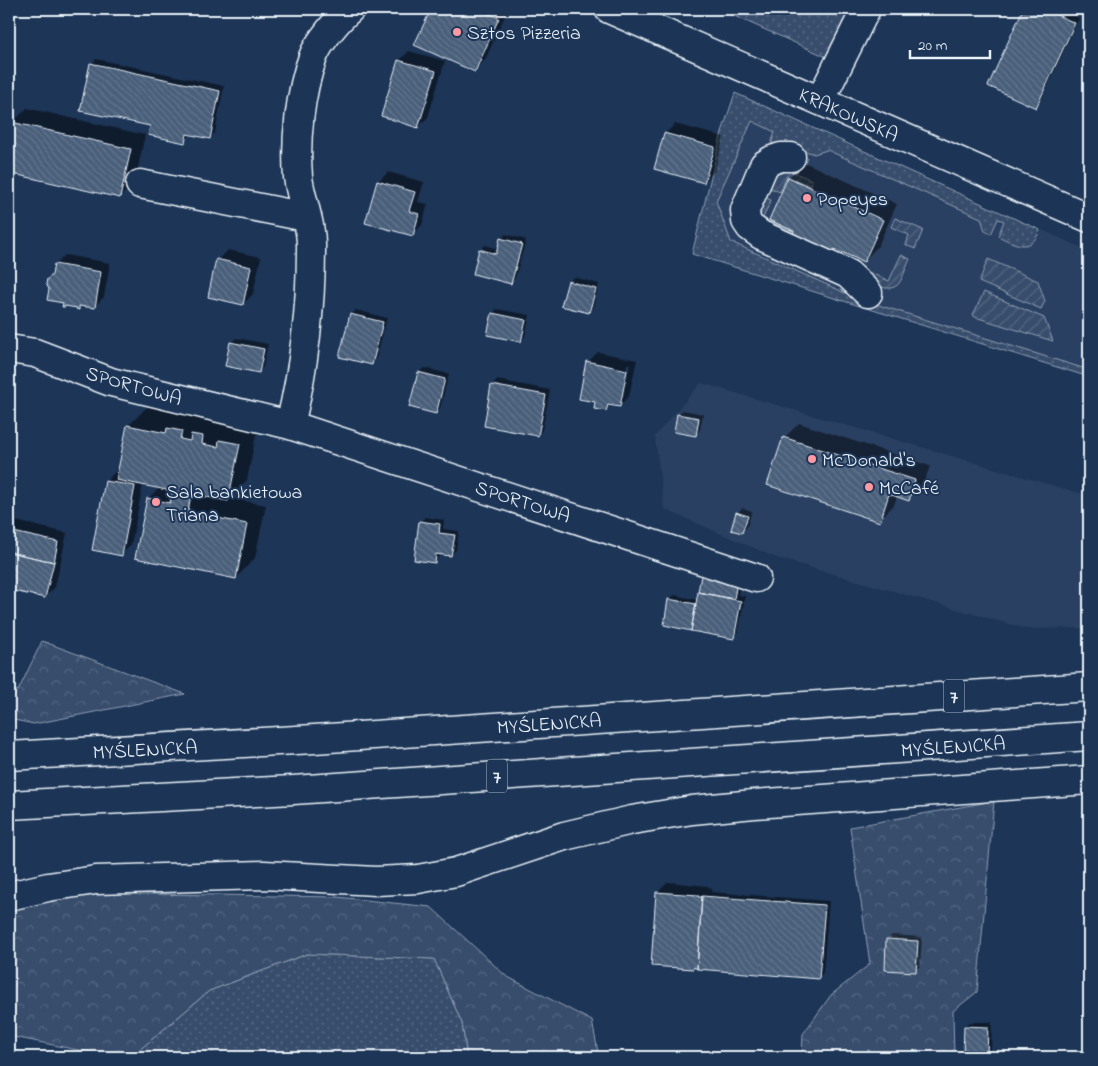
<svg xmlns="http://www.w3.org/2000/svg" width="1098" height="1066" viewBox="0 0 1098 1066" font-family="'Indie Flower',sans-serif">
<defs>
<pattern id="grass-dots" width="8" height="8" patternUnits="userSpaceOnUse" patternTransform="scale(1.25)"><rect width="8" height="8" fill="#374d6c"/><path d="M2 2h.1M6 6h.1" fill="none" stroke="#546782" stroke-width="1.8" stroke-linecap="round"/></pattern>
<pattern id="forest-crowns" width="20" height="18" patternUnits="userSpaceOnUse" patternTransform="scale(1.25)"><rect width="20" height="18" fill="#374d6c"/><path d="M2 6a3 3 0 1 1 6 0M12 15a3 3 0 1 1 6 0" fill="none" stroke="#546782"/></pattern>
<pattern id="garden-furrows" width="10" height="10" patternUnits="userSpaceOnUse" patternTransform="scale(1.25)"><rect width="10" height="10" fill="#374d6c"/><path d="M-1 1l2-2M0 10L10 0M9 11l2-2" fill="none" stroke="#546782"/></pattern>
<pattern id="building-back-hatch" width="6" height="6" patternUnits="userSpaceOnUse" patternTransform="scale(1.25)"><rect width="6" height="6" fill="#495e7a"/><path d="M-1 5l2 2M0 0l6 6M5-1l2 2" fill="none" stroke="#63768e"/></pattern>
</defs>
<rect width="100%" height="100%" fill="#1d3557"/>
<filter id="ink" filterUnits="userSpaceOnUse"><feTurbulence type="fractalNoise" baseFrequency=".02" numOctaves="2"/><feDisplacementMap in="SourceGraphic" scale="10" xChannelSelector="R" yChannelSelector="G"/><feConvolveMatrix kernelMatrix="1 2 1 2 8 2 1 2 1" color-interpolation-filters="sRGB"/></filter>
<g filter="url(#ink)">
<path fill="#2a4162" d="M735,93L1089,251V377L692,254L722,132Z
M701,383L1089,496V628L1027,629L777,558L664,509L655,436Z"/>
<path fill="url(#grass-dots)" stroke="#909fb2" d="M735,9H853L829,58L732,15Z
M735,93L1040,230C1031,254 1015,244 998,236L1004,221L998,219L991,234L985,231L981,218L827,150L814,154L786,144H771L775,132L752,121L716,201L731,242L859,299L1089,370V377L692,254L722,132Z
M307,954L434,959L462,1023L467,1057H131L209,991Z"/>
<path fill="url(#forest-crowns)" stroke="#909fb2" d="M42,641L185,694L34,724L9,719V689L18,691Z
M994,801L977,992L953,1011L954,1057H802L803,1034L831,995L870,964L850,827Z
M94,893L337,897L431,907L506,976L592,1021L599,1057H467L462,1023L434,959L307,954L209,991L131,1057H112L9,1036V909L11,906Z"/>
<path fill="url(#garden-furrows)" stroke="#909fb2" d="M788,170L812,180L811,186L787,176L780,192L763,185L772,171Z
M758,195L771,200L763,218L792,231L788,240L763,228L754,209Z
M895,218L923,230L915,249L906,245L909,235L891,227Z
M901,255L910,259C899,283 901,295 871,284L866,271L889,281Z
M988,259L1038,281L1045,301L1041,309L979,282Z
M984,292L1044,318L1053,341L975,317L973,315Z"/>
<path fill="#0007" fill-rule="evenodd" d="M432,9H508L485,60L475,70L416,44Z
M1025,9H1058L1079,18L1040,102L1036,107L990,85Z
M409,51L445,61L428,117L418,127L399,61Z
M96,59L224,86L215,133L210,137L190,133L189,136L185,141L152,125L92,64Z
M27,108L145,135L135,182L120,197L9,172V139L12,123Z
M675,124L724,137L714,172L704,182L665,134Z
M804,162L897,204L878,246L864,261L837,249L829,257L796,230L770,219L789,177Z
M388,172L424,182L418,202L428,204L422,225L412,235L378,182Z
M506,234L526,240L515,278L511,282L480,250L485,245L498,249L501,239Z
M228,250L261,257L253,294L243,304L218,260Z
M65,255L110,263L104,297L94,307L81,304L78,307L53,274L55,265Z
M574,277L599,284L593,307L589,312L569,282Z
M497,309L530,315L525,336L521,341L493,313Z
M356,310L387,318L376,359L372,364L351,315Z
M236,338L268,344L263,367L259,371L231,343Z
M598,352L637,360L629,396L619,406L611,404L606,410L597,401L588,362ZM627,364H630L623,396H621Z
M424,368L449,374L440,408L435,413L419,372Z
M497,380L550,390L542,430L538,435L485,425L493,385Z
M148,406L183,414L188,409L201,412L199,420L206,421L212,415L222,417L220,425L234,427L240,421L258,425L247,480L230,498L266,505L255,558L236,578L148,499L159,488L143,484L131,545L121,555L106,481L116,471L119,472L128,426Z
M683,410L703,414L700,430L695,435L678,414Z
M799,423L930,466L923,485L908,500L897,496L894,505L879,520L784,438Z
M742,508L752,511L747,527L742,532L737,513Z
M425,517L444,520L443,529L459,531L456,550L451,555L440,553L439,557L434,562L420,522Z
M12,520L67,533L55,587L45,597L9,589V523Z
M707,571L741,578L738,595L745,596L738,633L733,637L670,600L674,595L698,600L703,576Z
M668,882L708,886V887L712,888L711,892L829,901L823,973L818,978L699,964L658,892Z
M892,935L922,937L920,966L915,971L888,939Z
M970,1022H992L991,1052L987,1057H964L965,1026Z
M64,1052L88,1053L87,1057H59Z"/>
<path fill="url(#building-back-hatch)" stroke="#e8f1f8" d="M431,9H478L499,18L475,72L414,45Z
M1023,9H1044L1075,23L1036,108L988,86Z
M398,60L436,71L418,128L381,116Z
M90,63L220,91L210,139L187,134L185,143L148,135L150,126L80,111Z
M11,122L131,149L120,198L9,173V133Z
M664,133L715,147L704,183L654,169Z
M788,177L883,220L864,262L834,249L830,258L790,240L794,231L769,220Z
M377,181L415,192L409,211L419,214L413,236L365,223Z
M500,238L522,244L511,284L473,274L479,249L496,254Z
M216,259L251,267L243,305L208,297Z
M54,264L101,272L95,308L79,306V310L76,309L77,308L65,306V307H62L63,303L47,300L49,289L46,284L47,279L52,275Z
M568,281L596,289L589,313L561,306Z
M492,313L526,320L521,342L487,335Z
M350,314L383,322L372,365L339,357Z
M230,342L264,349L259,373L225,366Z
M586,361L627,370L620,407L608,405L606,411L594,409L595,402L579,399Z
M418,372L445,379L436,414L409,407Z
M491,385L546,395L538,436L484,426Z
M677,414L699,418L696,436L674,432Z
M127,425L166,433L167,428L182,431L180,439L190,441L191,434L203,436L202,444L218,447L219,440L240,444L228,501L191,494L188,512L247,524L236,579L135,558L147,498L170,503L172,491L116,480Z
M783,437L915,480L909,501L889,494L880,522L767,485Z
M105,481L135,486L122,556L92,550Z
M736,512L748,516L742,533L731,530Z
M419,521L440,524L439,533L455,535L451,556L436,554L435,563L414,560Z
M9,531L58,542L54,562L9,552Z
M9,552L54,562L45,598L9,590Z
M701,575L737,582L734,599L698,592Z
M698,592L741,601L734,639L691,631Z
M668,599L696,604L691,631L664,625Z
M656,892L698,895V897H701L702,896L697,969L694,967L693,969L651,966Z
M702,896L825,905L819,979L697,969Z
M886,939L918,941L916,972L885,970Z
M964,1026L988,1027L987,1057H963Z"/>
<g fill="none" stroke-linecap="round" stroke-linejoin="round">
<defs>
<path id="minor" d="M609,9L1089,218
M820,101L866,9
M791,157H781L772,160L764,165L745,210L746,221L750,227L761,235L848,274L868,293
M140,184L306,217
M9,349L35,353L111,382L290,425L756,578
M290,425C304,368 311,307 311,248C312,224 301,200 298,177C295,140 300,92 313,57C318,43 339,18 350,9
M9,896L48,887L96,880L264,875L376,881L418,879L456,872L564,836L632,820L692,810L754,804L1089,780"/>
<path id="highway" d="M9,756L314,739L1089,687
M9,805L293,790L1089,736"/>
</defs>
<use href="#minor" stroke="#e8f1f8" stroke-width="31"/>
<use href="#highway" stroke="#e8f1f8" stroke-width="31"/>
<use href="#minor" stroke="#1d3557" stroke-width="28"/>
<use href="#highway" stroke="#1d3557" stroke-width="28"/>
</g>
</g>
<g fill="#ff9aa2" stroke="#1d3557" stroke-width="2">
<circle cx="457" cy="32" r="5"/>
<circle cx="807" cy="198" r="5"/>
<circle cx="812" cy="459" r="5"/>
<circle cx="869" cy="487" r="5"/>
<circle cx="156" cy="502" r="5"/>
</g>
<g text-anchor="middle" stroke-width="4" stroke-linejoin="round" paint-order="stroke">
<g fill="#1d3557" stroke="#abb9c8" stroke-width="1">
<rect x="944" y="679.5" width="20" height="33" rx="4"/>
<rect x="487" y="759.5" width="20" height="33" rx="4"/>
</g>
<g font-size="19" font-weight="bold" fill="#e8f1f8">
<text x="954" y="703">7</text>
<text x="497" y="783">7</text>
</g>
<g font-size="20" fill="#e8f1f8" stroke="#1d3557" text-anchor="start">
<text x="467" y="39">Sztos Pizzeria</text>
<text x="817" y="205">Popeyes</text>
<text x="822" y="466">McDonald's</text>
<text x="879" y="494">McCafé</text>
<text x="166" y="498">Sala bankietowa<tspan x="166" dy="23">Triana</tspan></text>
</g>
<g font-size="20" fill="#e8f1f8" stroke="#1d3557">
<text transform="translate(849 114) rotate(24)" y="7">KRAKOWSKA</text>
<text transform="translate(134 385) rotate(16)" y="7">SPORTOWA</text>
<text transform="translate(523 501) rotate(18)" y="7">SPORTOWA</text>
<text transform="translate(549 723) rotate(-4)" y="7">MYŚLENICKA</text>
<text transform="translate(953 746) rotate(-4)" y="7">MYŚLENICKA</text>
<text transform="translate(145 749) rotate(-3)" y="7">MYŚLENICKA</text>
</g>
</g>
<rect width="1098" height="1066" fill="none" stroke="#1d3557" stroke-width="30"/>
<rect x="15" y="15" width="1068" height="1036" fill="none" stroke="#e8f1f8" stroke-width="2" filter="url(#ink)"/>
<path d="M910 50v8h80v-8" fill="none" stroke="#e8f1f8" stroke-width="2.5"/>
<text x="918" y="50" font-size="15" fill="#e8f1f8" stroke="#1d3557" stroke-width="4" paint-order="stroke">20 m</text>
</svg>
